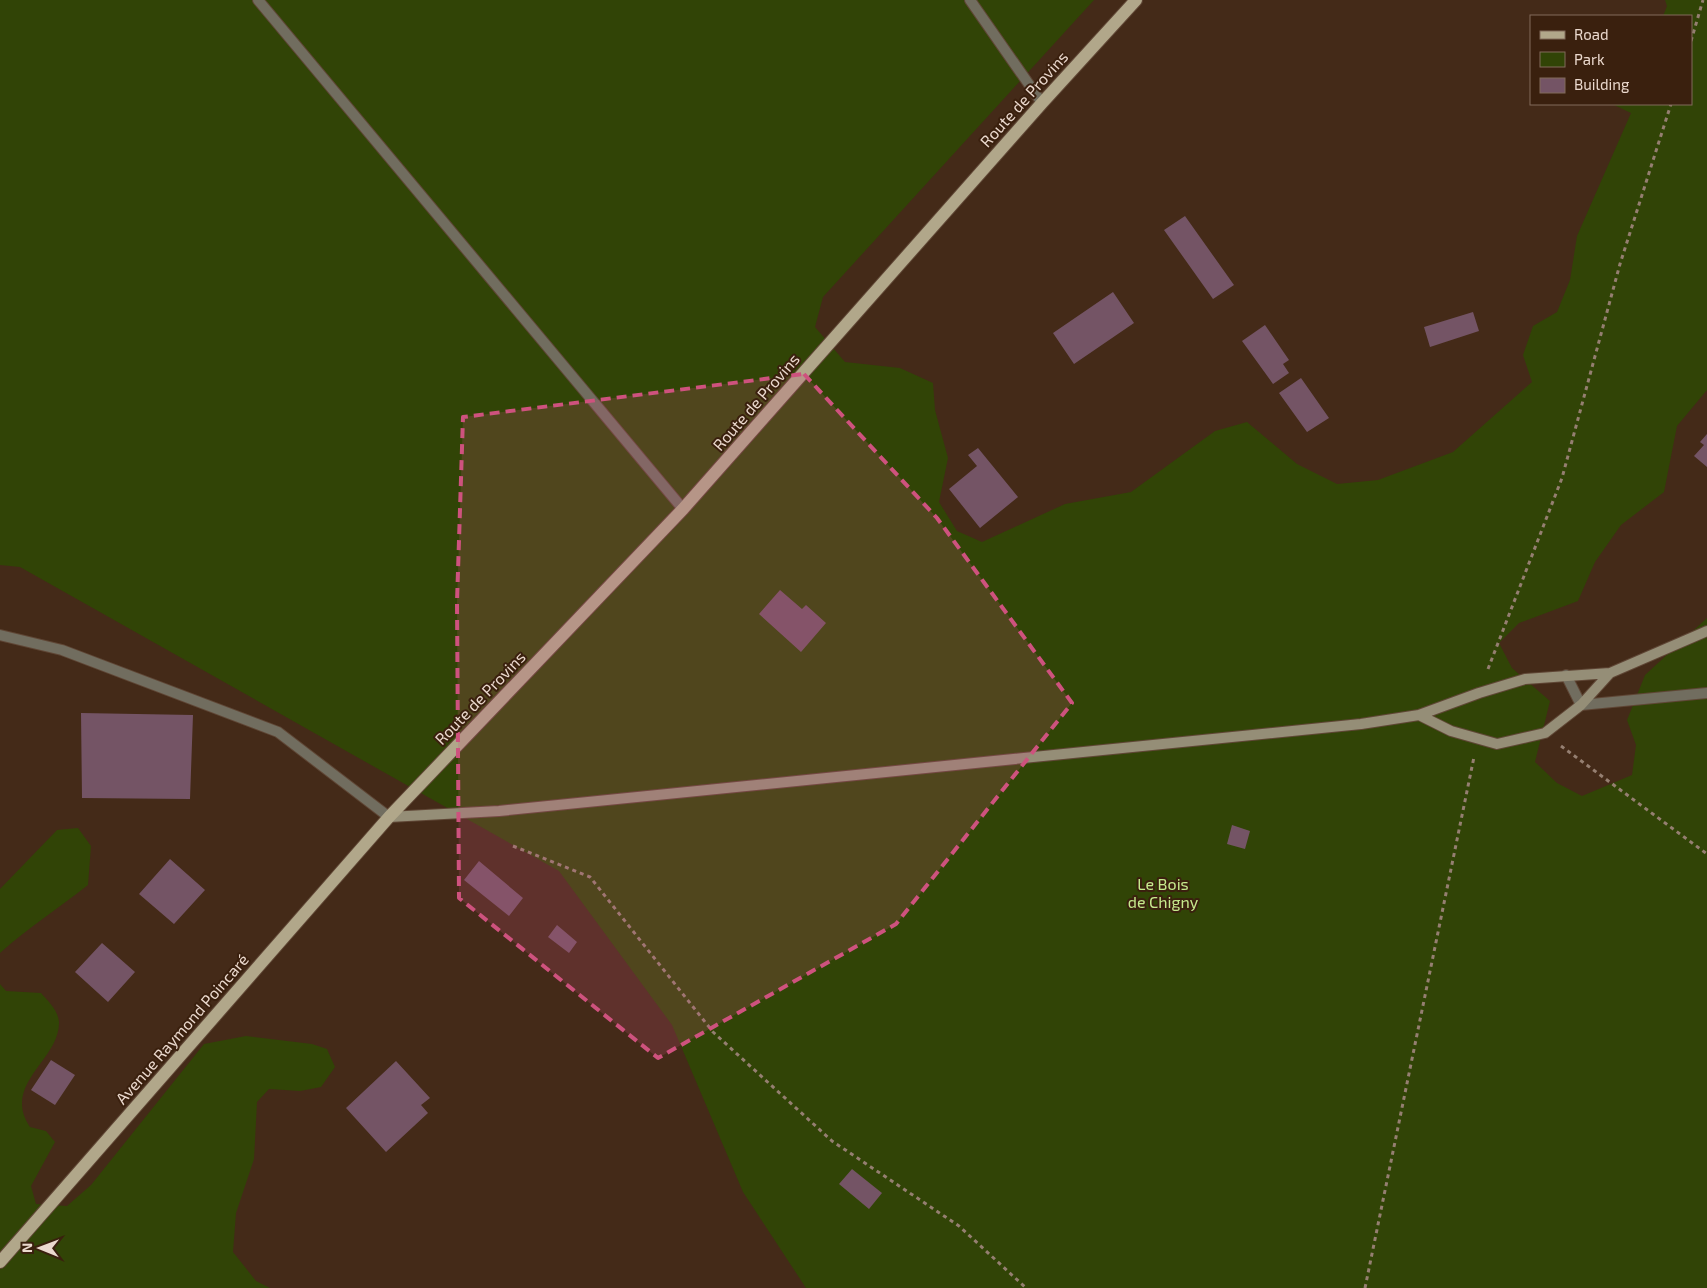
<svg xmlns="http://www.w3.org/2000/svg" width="1707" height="1288" viewBox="0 0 1707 1288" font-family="'Exo 2',sans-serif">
<rect width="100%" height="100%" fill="#442a18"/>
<path fill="#314406" d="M0,0H1094L823,297L815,327L845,362L900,368L933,383L935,410L948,458L939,502L957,531L982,542L1065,504L1131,492L1215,431L1247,422L1297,464L1337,484L1378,480L1453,452L1532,382L1523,355L1533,326L1557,312L1570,280L1577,236L1631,113L1612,104H1691V16H1663L1667,6L1665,0H1707V390L1677,426L1664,492L1621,525L1595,562L1578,601L1519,623L1499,643L1512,668L1550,701L1535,762L1557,783L1582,796L1632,775L1636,745L1627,720L1645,675L1707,618V1288H806L743,1192L672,1025L559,871L20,567L0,565Z
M78,828L91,846L88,885C59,908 28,928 0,953V889L57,830Z
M0,984L6,991L41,993C48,1001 58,1010 59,1022C60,1060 1,1084 30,1127L46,1131L55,1142L31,1186L36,1204L67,1206L91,1185L204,1044L246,1036L312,1044L327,1049L335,1067L321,1087L300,1091L269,1089L257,1102L254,1159L236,1213L233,1252L256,1281L270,1288H0Z"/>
<path fill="#745465" d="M1185,216L1234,285L1213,299L1164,230Z
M1113,292L1134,323L1074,364L1053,333Z
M1473,312L1479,331L1430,347L1424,327Z
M1265,325L1289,360L1283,364L1289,373L1273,384L1242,341Z
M1301,378L1329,418L1307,432L1279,393Z
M1707,434V467L1694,456L1704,445L1700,442Z
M978,448L1018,497L980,528L949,489L977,466L968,455Z
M780,590L802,609L806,605L826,623L801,652L759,614Z
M81,713L193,715L190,799L82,798Z
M1232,825L1250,831L1245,849L1227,844Z
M170,859L205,890L174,924L139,894Z
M479,861L523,898L509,916L464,880Z
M557,925L577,942L569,953L548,937Z
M102,943L135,972L108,1002L75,972Z
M51,1060L75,1075L55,1105L31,1090Z
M396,1061L430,1098L421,1105L428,1113L386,1152L346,1108Z
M852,1169L882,1193L869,1209L839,1184Z"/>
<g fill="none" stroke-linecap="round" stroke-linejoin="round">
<defs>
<path id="service" d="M258,0L683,509
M0,635L62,650L278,732L389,817"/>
<path id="minor" d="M970,0L1042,103
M1566,675L1581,705L1707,693"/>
<path id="secondary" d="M1419,715L1451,731L1497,744L1545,733L1581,705L1610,673
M389,817L499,811L1361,724L1419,715L1479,693L1525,679L1610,673L1707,631"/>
<path id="primary" d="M0,1262L389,817L683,509L1042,103L1136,0"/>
</defs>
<use href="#service" stroke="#5f4635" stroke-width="12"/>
<use href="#minor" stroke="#5f4635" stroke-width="12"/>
<use href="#secondary" stroke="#5f4635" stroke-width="12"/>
<use href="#primary" stroke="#5f4635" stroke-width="14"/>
<path stroke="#957f71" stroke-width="3" stroke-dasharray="4 4" stroke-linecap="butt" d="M1691,41L1703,0
M1488,669L1562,478L1620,264L1671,104
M1561,746L1707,854
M513,846L590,877L713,1032L832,1141L959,1226L1026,1288
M1365,1288L1474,757"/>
<use href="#service" stroke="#716d5f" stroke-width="10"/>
<use href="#minor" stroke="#716d5f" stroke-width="10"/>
<use href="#secondary" stroke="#958e77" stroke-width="10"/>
<use href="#primary" stroke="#b1a78a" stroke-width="12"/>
</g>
<path fill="#ce527e" fill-opacity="0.2" stroke="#ce527e" stroke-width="4" stroke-dasharray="10 6" stroke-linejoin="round" d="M804,374L937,518L1072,703L896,924L658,1058L459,898L457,602L463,417Z"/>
<g text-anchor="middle" stroke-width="4" stroke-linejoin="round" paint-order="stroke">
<g font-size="16" fill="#ebd9ce" stroke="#3a200e">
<text transform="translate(1024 99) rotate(-48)" y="6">Route de Provins</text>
<text transform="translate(756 402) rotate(-49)" y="6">Route de Provins</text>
<text transform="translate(480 698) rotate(-46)" y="6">Route de Provins</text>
<text transform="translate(182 1029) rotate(-49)" y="6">Avenue Raymond Poincaré</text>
</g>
<g font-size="16" fill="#c6ea8d" stroke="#3a200e">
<text x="1163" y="890">Le Bois<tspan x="1163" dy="18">de Chigny</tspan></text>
</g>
</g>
<rect x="1530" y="15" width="162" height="90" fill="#3a200e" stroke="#816a5b"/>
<rect x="1540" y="31" width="25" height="8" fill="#b1a78a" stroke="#816a5b"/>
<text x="1574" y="40" font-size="15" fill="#ebd9ce">Road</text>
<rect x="1540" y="52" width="25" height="15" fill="#314406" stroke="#816a5b"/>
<text x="1574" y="65" font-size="15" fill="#ebd9ce">Park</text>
<rect x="1540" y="78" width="25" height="15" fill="#745465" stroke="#816a5b"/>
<text x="1574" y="90" font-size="15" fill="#ebd9ce">Building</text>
<g transform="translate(40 1248) rotate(271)" stroke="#3a200e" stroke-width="4" paint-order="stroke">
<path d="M0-4L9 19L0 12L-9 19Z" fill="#ebd9ce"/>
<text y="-8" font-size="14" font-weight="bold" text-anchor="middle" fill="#ebd9ce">N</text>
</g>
</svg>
